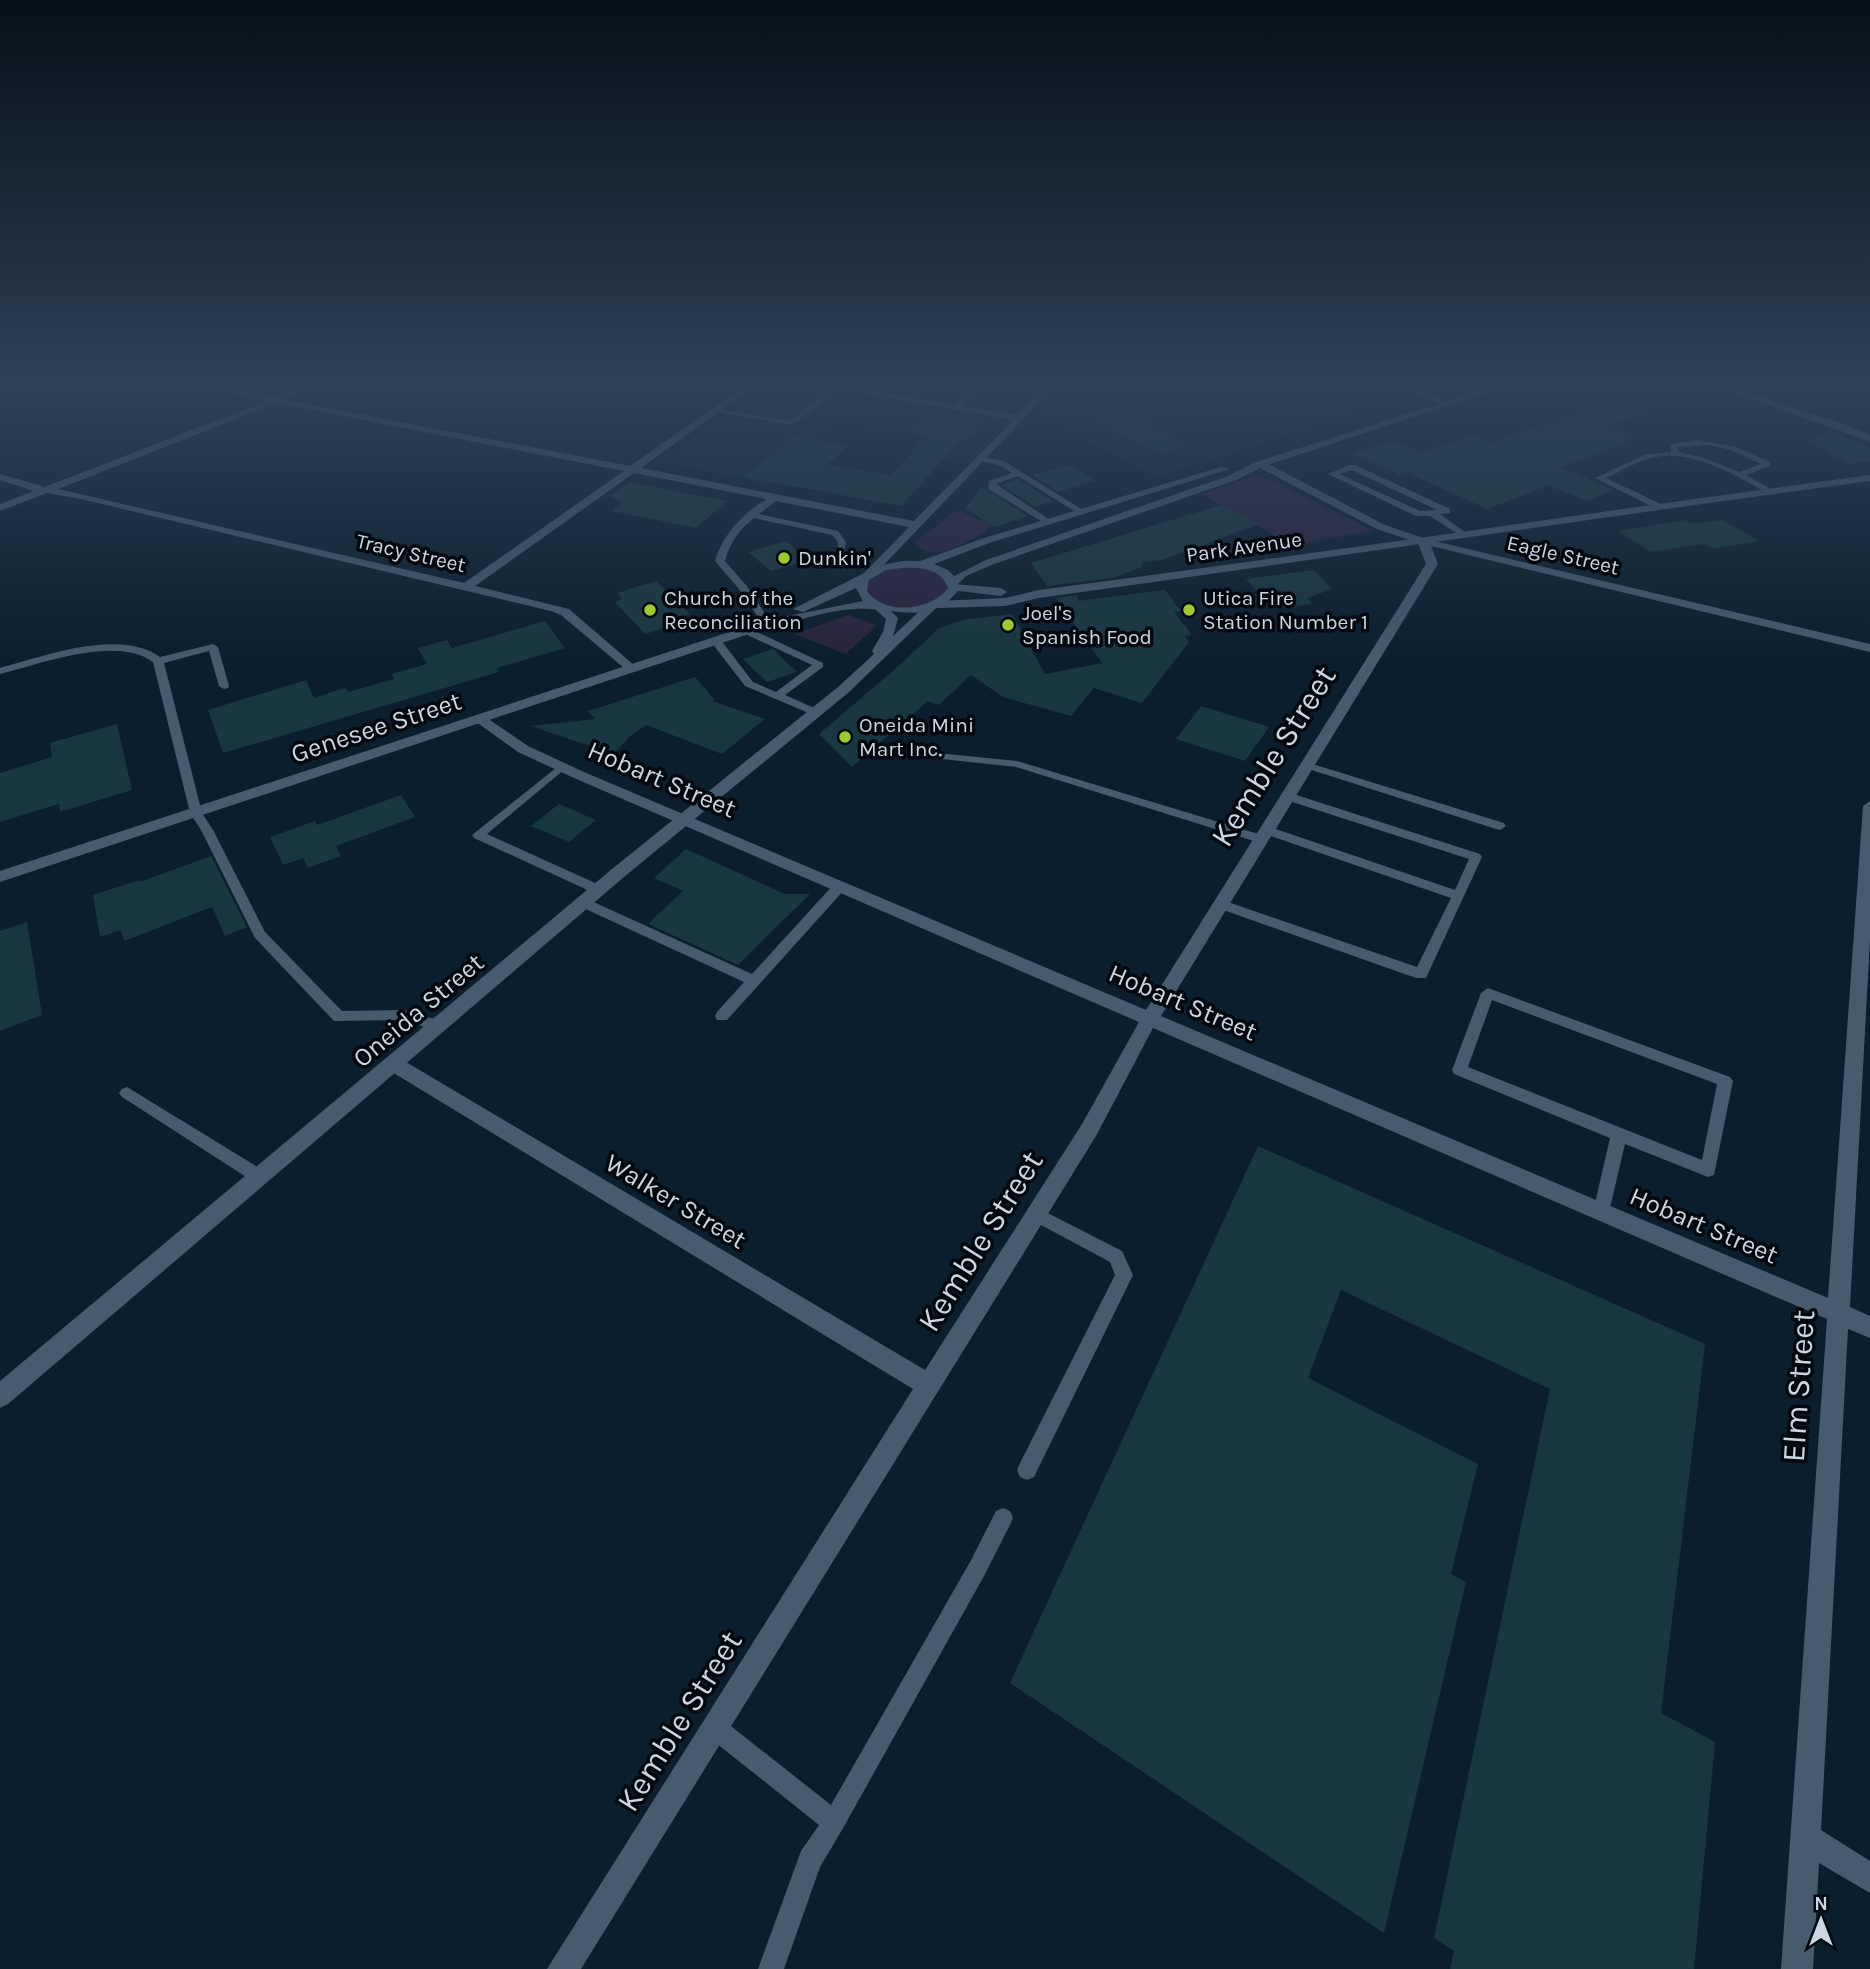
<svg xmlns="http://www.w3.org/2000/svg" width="1870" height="1969" viewBox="0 0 1870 1969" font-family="Karla,sans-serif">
<rect width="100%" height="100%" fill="#0b1e2e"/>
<path fill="#0e283b" d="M765,386H789L901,403L921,386H1402L1419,393L1156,478L1030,409L976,466L909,453L924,437L832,423L804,454L768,484L659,462Z"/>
<path fill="#29243e" d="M1252,477L1270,479L1373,531L1291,545L1202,494Z
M957,510L990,524L986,532C967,541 931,566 915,542Z
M883,567H932L953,583L946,600L905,611L866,600L863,579Z
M848,615L877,625L846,654L794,634Z"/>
<path fill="#193740" d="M981,386H1017L996,409L967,404Z
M1075,386H1174L1148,434L1161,430L1190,446L1160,454L1108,430L1113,428L1061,406Z
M1228,386H1350V391L1286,411Z
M1550,386H1712L1713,389L1609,426L1637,437L1623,442L1627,443L1562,467L1613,490L1587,501L1549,485L1487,509L1408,473L1401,476L1352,454L1393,440L1422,452L1474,435L1491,442L1596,406L1549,390Z
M932,408L987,418L966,441L961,440L901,506L743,477L794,436L849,445L827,465L890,475L929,435L908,432Z
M1832,431L1870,448V461L1849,464L1807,441Z
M1067,465L1096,480L1058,492L1032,475Z
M1018,479L1053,501L1035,507L1002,485Z
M629,482L727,501L696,528L612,511L622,502L610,496Z
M980,488L985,489L1028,516L994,527L965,508Z
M1221,505L1259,524L1162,560L1142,562V567L1113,578L1047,586L1031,563Z
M1686,520L1692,524L1722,520L1760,541L1713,549L1704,544L1651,552L1618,531Z
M786,541L809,560L771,571L748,552Z
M1314,570L1332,589L1307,598L1313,604L1273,609L1246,579Z
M656,581L690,614L674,619L678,624L645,634L615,602L622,599L617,593Z
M1165,590L1181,611L1174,612L1192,635L1185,636L1189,642L1142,703L1094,688L1071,716L1003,697L971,675L939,705L928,701L852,767L819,734L901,664L938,629L962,620L1012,614L1045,674L1102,663L1056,598L1077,595L1078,601Z
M545,621L565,648L497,668L499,672L223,753L208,710L306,680L314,698L345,688L348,692L394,679L392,674L427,664L418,648L447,640L452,648Z
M772,649L774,650L797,672L767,682L743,659Z
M695,677L715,700L712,701L765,719L722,754L646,725L629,737L614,754L531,726L595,719L588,711Z
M1201,706L1269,727L1245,761L1176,739Z
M117,724L132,790L60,812L59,804L0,822V773L52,757L50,743Z
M401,795L415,817L336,846L341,856L308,868L303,858L283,865L270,837L315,821L317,825Z
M559,804L596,820L569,842L531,826Z
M686,849L785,894H810L738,965L648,924L683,891L654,878Z
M211,856L247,927L225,936L212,907L124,941L121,930L100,937L93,895L139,880L140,882Z
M27,922L42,1015L0,1031V931Z
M1258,1146L1705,1344L1661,1713L1715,1742L1694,1969H1450L1454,1951L1434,1938L1550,1389L1341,1290L1308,1378L1478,1464L1451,1574L1466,1582L1384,1933L1010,1683Z"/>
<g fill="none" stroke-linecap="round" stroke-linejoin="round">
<path fill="#465b6d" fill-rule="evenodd" d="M833,386L840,388L792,425L712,411L716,409L790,421Z
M970,386H978L960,409H954V405Z
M1697,440L1736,447L1770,462V466L1746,475L1776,492L1769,494C1737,476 1694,450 1656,457C1639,460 1622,471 1606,478L1663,505V509H1657L1595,478L1644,455L1671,452V444ZM1709,445L1731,450L1761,464L1739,472L1701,457L1679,452L1678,447Z
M983,457L1004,461L1086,512L1079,514L1018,476L996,484L1053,522L1046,524L988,489L989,481L1012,473L998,465L980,461V457Z
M1349,465H1355L1450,509V513L1440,514L1469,535L1462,537L1430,516H1416L1328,474ZM1352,470L1437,510L1420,511L1339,474Z
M776,494L779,495V499L759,514L838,531L846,542L844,553H838V542L832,535L754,518C739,530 730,542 725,561L746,585L772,624L767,627L764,626L739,589L715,561C723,532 749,507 776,494Z
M743,629H751L823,663V667L785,695L819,710V714H811L745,686L712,643V639H720L753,682L776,692L812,665L743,633Z
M213,644L218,647L229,686L228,688L224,689L219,686L209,651L164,663L202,813L213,830L265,932L342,1011L403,1010L445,1022L447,1026L445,1030L440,1032L403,1020L334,1021L255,938L201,830L190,813L153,662C116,635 41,664 0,674V668C44,656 120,628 160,657Z
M927,752L1017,761L1265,836L1267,839L1265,842H1257L1016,767L923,757V753Z
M1306,762L1504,823L1506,826L1500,830L1496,829L1302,767L1300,765Z
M561,764L567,767L565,769L487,834L604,887L605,890L604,893H594L474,838L472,835Z
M1287,792L1480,854L1482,857L1426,978H1416L1215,907L1213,904L1215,901H1225L1417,967L1451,898L1262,833L1260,830L1266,826L1270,827L1455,890L1469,859L1283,799L1281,796Z
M840,882L846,886L845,889L727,1020H717L715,1016L717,1012L744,982L579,906L577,903L584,898L589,900L752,974L835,883Z
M1488,988L1730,1077L1733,1081L1714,1175L1708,1177L1625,1144L1609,1212L1607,1217L1601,1219L1595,1217L1593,1212L1610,1138L1454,1074L1452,1070L1481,993ZM1492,1000L1717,1084L1702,1160L1468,1067Z
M127,1087L266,1172L268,1177L266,1182L260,1184L254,1182L122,1097L119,1093L122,1089Z
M1036,1207L1122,1251L1133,1275L1034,1477L1027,1480L1020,1477L1017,1470L1020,1463L1115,1275L1110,1262L1030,1219L1028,1214L1030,1209Z
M1003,1508L1010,1511L1013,1518L1010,1525L984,1576L842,1830L820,1867L784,1969H758L801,1851L819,1825L706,1735L703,1727L706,1719L714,1716L722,1719L831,1805L970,1562L996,1511Z"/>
<path fill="#465b6d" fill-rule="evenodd" d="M199,386H216L276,397L305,386H317L286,400L630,466L745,386H755L641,468L914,521L1013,420L821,386H841L1018,415L1046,386H1055L875,574L865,572L909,527L634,473L475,586L569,609L635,666L636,669L630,673L561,615L551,611L81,499L47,493L0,511V504L34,491L0,480V474L45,487L266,401ZM277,403L624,471L464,583L58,489Z
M1397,386H1409L1452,404L1444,406Z
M1716,386H1729L1844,424L1870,435V442Z
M1256,462H1264L1385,525L1426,539L1870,644V652L1431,546L1438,564L1161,1016L1828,1298L1863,806L1870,801V940L1850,1307L1870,1316V1338L1848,1329L1821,1830L1870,1861V1893L1819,1863L1813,1969H1781L1827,1319L1153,1028L1096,1136L581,1969H547L913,1389L387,1069L385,1064L387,1059L394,1057L401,1059L925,1370L1082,1124L1139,1022L574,778L518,752L472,719L474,716H484L528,746L584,772L1146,1010L1426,564L1418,543L1377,529L1256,466Z"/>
<path fill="#465b6d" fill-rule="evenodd" d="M1870,475V481C1593,518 1316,560 1039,598L1005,606L936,608L848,693L624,877L8,1404L0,1408V1381L612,869L838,687L874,654L872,651L883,632L886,619L876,610V604H884L898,618L893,636L927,604L937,601L1005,598L1039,590C1316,554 1593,512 1870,475Z
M954,584L1001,588L1007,592L1001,596L950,590L948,588Z"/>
<path fill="#465b6d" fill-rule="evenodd" d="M1495,386H1508L1264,466L1236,480L994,564L966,576L958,584L960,588C930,629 896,606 855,609C827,610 798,621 770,627L0,882V871L763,621L863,601L856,588L803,612L793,609L878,566L902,561H920L984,538L1221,467L1230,469L992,542L934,564L948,570L954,576L986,560L1228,476L1256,462ZM902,568C920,567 941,568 948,588C931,611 885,616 867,591L869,580L886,570Z"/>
</g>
<linearGradient id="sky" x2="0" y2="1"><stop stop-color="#061019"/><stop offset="0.58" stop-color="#2e4157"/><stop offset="1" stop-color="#2e4157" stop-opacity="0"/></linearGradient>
<rect width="1870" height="662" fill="url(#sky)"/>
<g fill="#9fca2d" stroke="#02080e" stroke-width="2.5">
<circle cx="784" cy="558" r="7"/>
<circle cx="650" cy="610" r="7"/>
<circle cx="1189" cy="610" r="7"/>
<circle cx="1008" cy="625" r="7"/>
<circle cx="845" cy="737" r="7"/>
</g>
<g text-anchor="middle" stroke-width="7" stroke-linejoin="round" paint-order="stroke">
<g font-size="21" fill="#cad6e1" stroke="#02080e">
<text transform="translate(1244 547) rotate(-8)" y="7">Park Avenue</text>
<text transform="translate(411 553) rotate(13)" y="7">Tracy Street</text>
<text transform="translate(1563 555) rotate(13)" y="7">Eagle Street</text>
</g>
<g font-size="21" fill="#cad6e1" stroke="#02080e" text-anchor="start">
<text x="798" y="565">Dunkin'</text>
<text x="664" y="605">Church of the<tspan x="664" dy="24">Reconciliation</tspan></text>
<text x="1203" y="605">Utica Fire<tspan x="1203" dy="24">Station Number 1</tspan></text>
<text x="1022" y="620">Joel's<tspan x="1022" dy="24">Spanish Food</tspan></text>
<text x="859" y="732">Oneida Mini<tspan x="859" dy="24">Mart Inc.</tspan></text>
</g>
<g font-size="26" fill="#cad6e1" stroke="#02080e">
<text transform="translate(376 727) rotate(-18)" y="9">Genesee Street</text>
<text transform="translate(662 779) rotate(23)" y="9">Hobart Street</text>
<text transform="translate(1183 1002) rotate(23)" y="9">Hobart Street</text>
<text transform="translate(418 1010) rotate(-40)" y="9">Oneida Street</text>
<text transform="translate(676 1201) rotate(31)" y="9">Walker Street</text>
<text transform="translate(1704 1225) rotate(23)" y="9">Hobart Street</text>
</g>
<g font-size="32" fill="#cad6e1" stroke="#02080e">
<text transform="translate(1273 756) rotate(-58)" y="11">Kemble Street</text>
<text transform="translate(980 1241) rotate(-58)" y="11">Kemble Street</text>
<text transform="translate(1798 1386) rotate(-86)" y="11">Elm Street</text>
<text transform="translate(679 1721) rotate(-58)" y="11">Kemble Street</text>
</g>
</g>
<g transform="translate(1821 1920)" stroke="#02080e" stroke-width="5" paint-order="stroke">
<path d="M0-5L12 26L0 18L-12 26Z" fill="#cad6e1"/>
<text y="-10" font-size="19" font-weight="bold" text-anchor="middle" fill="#cad6e1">N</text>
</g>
</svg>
